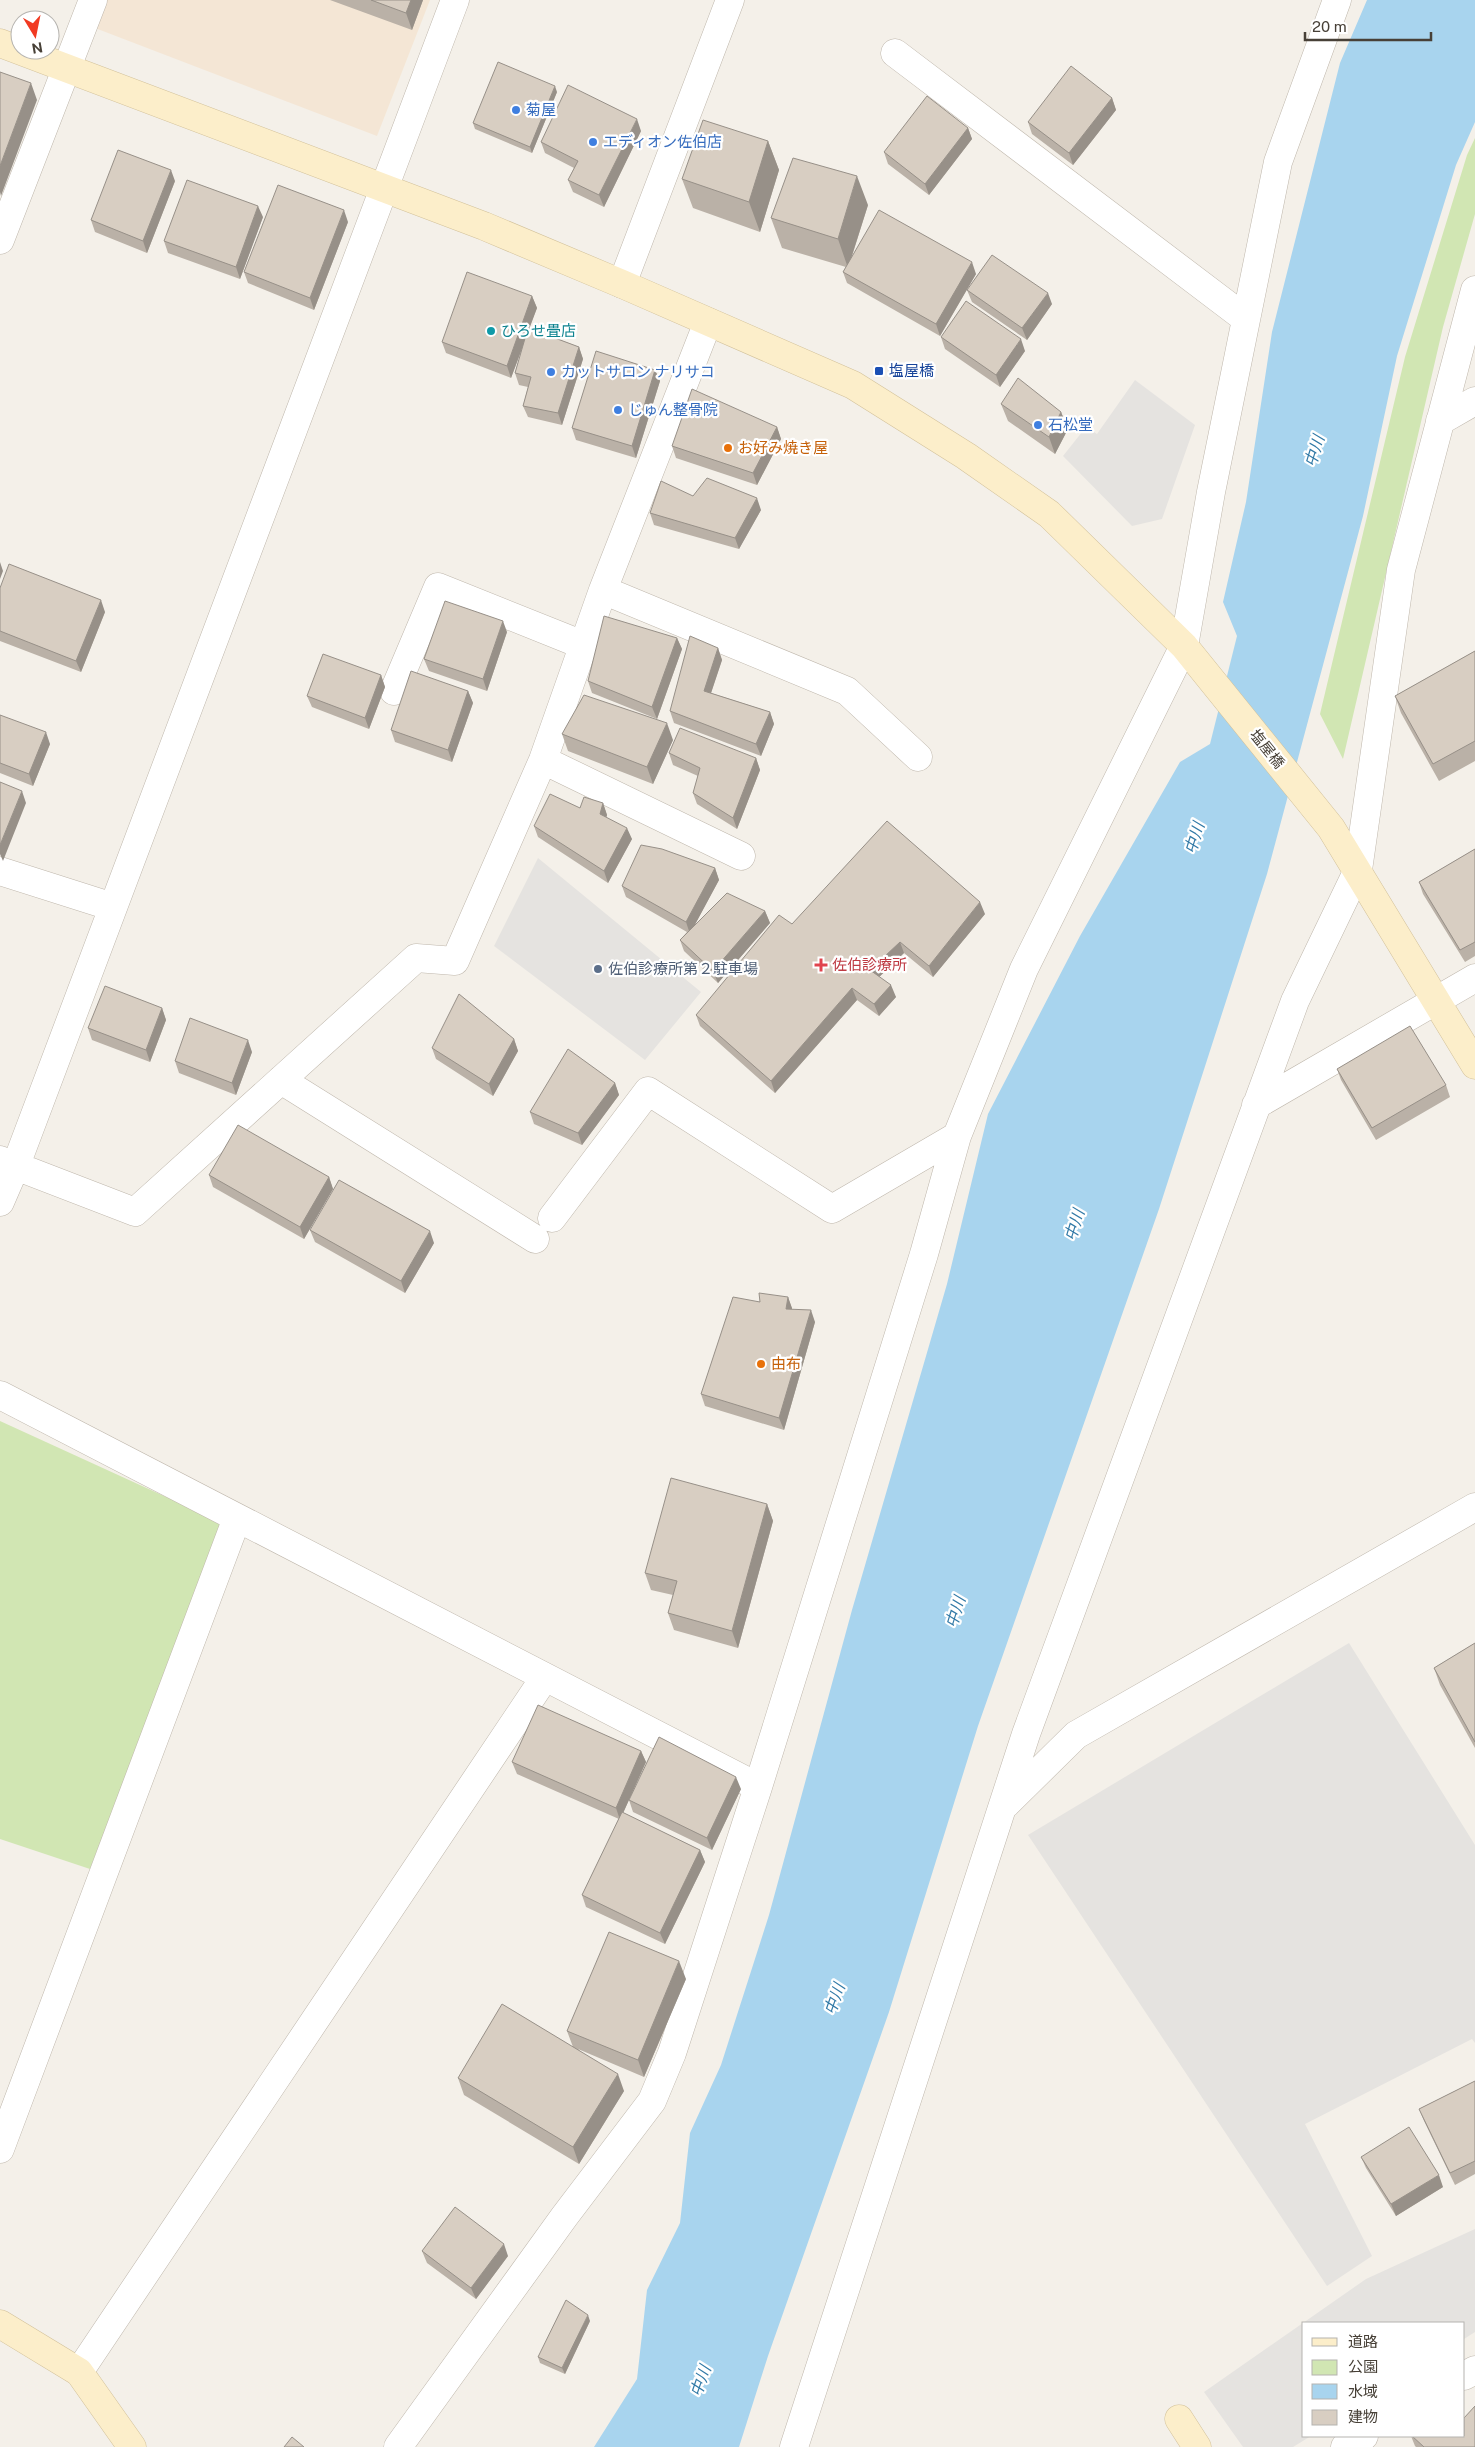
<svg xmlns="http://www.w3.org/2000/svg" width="1475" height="2447" viewBox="0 0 1475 2447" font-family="'Public Sans','Noto Sans JP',sans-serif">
<rect width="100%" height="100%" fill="#f4f0e9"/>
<path fill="#f4e6d5" d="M105,0H430L377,136L95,28Z"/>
<path fill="#d1e6b3" d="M1475,138V214L1443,327L1343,759L1320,714L1405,357L1467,155Z
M0,1421L223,1523L90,1869L0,1839Z"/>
<path fill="#e5e3e0" d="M1135,380L1195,425L1162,519L1132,526L1063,456L1086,427L1097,434Z
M538,858L701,992L645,1060L494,946Z
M1349,1643L1475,1845V2043L1472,2039L1305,2124L1372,2256L1327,2286L1028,1835Z
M1475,2229V2332L1464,2339V2323H1304V2436H1311L1293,2447H1243L1204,2392L1366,2279Z"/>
<path fill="#a8d4ee" d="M1367,0H1475V122L1456,165L1397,356L1363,516L1267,874L1159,1209L978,1726L889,2012L768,2356L739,2447H594L637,2379L647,2290L680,2223L690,2133L721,2065L769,1915L852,1610L947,1284L988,1114L1080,936L1180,762L1210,744L1237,636L1223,602L1246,502L1272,332L1340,63Z"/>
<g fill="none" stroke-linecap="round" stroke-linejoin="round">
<defs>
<path id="street" d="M895,53L1246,319
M0,240L93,0
M622,284L730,0
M1440,421L1475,401
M603,590L847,691L918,757
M394,691L438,587L583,645
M543,760L741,856
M0,871L113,907
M281,1080L535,1239
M1256,1105L1475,978
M0,1160L135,1212L416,958L455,961L543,760L603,590L708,322
M0,1202L16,1165L455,0
M552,1218L648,1091L832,1209L957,1136
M0,1395L758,1787
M1006,1804L1076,1735L1475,1507
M0,2149L237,1518
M79,2372L545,1677
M1464,2376L1475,2370
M398,2447L564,2217L652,2101L672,2053L758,1787L924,1254L957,1136L1024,969L1184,646L1211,492L1278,162L1337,0
M794,2447L1026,1734L1295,1001L1358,870L1401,570L1475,290
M1345,2447L1364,2436"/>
<path id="secondary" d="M0,43L484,226L622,284L853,385L966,456L1049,514L1184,646L1331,828L1475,1065
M0,2324L79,2372L132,2447
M1179,2419L1197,2447"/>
</defs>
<use href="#street" stroke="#bfb7ac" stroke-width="29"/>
<use href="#secondary" stroke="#d2c19a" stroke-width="29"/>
<use href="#street" stroke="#fff" stroke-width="28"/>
<use href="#secondary" stroke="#fceeca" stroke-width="28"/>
</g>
<path fill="#bab1a7" d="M330,0H423L412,30Z
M557,92L532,153L475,129L473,123Z
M1112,98L1116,110L1073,165L1032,134L1028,122Z
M968,128L972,139L929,195L888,164L884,152Z
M641,131L604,207L573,192L568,180L574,168L545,153L541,142Z
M768,141L779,170L760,232L693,208L682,179Z
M175,181L147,253L95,232L91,220Z
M868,205L852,256L976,274L940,336L847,283L843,272L846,267L782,248L771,218Z
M263,217L240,279L168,253L164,241Z
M348,222L314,310L248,283L244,272Z
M967,290L1052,304L1027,340L972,302Z
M532,296L537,308L529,328L579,347L583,359L562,425L528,417L523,406L528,387L519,385L515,373L522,349L511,378L446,353L442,342Z
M941,337L1025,351L1000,387L945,349Z
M655,370L660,381L636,458L576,440L572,428Z
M1001,404L1061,412L1068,429L1055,454L1008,421Z
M777,427L781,439L757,485L676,458L672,446Z
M693,496L761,510L739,549L654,525L650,513Z
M0,588L105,612L81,672L0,641Z
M507,632L487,691L429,671L424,659Z
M677,638L682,649L657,719L592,693L588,681Z
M718,648L722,660L711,693L770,712L774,724L761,756L674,723L670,711Z
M1475,651V761L1439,781L1401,713L1395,696Z
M381,675L385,687L369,729L312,707L307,696Z
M468,691L473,703L452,762L395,742L391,730Z
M0,715L50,744L33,786L0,773Z
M562,734L673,740L653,784L568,751Z
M669,753L756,758L760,770L737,829L697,804L693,793L698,776L673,765Z
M603,803L607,815L606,817L632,839L608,883L538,837L534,826L580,808Z
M1475,849V956L1465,962L1423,894L1419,882Z
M715,868L719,880L695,924L765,911L770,923L718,983L684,951L680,940L687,932L626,897L622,886Z
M985,914L933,977L904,953L879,977L896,997L879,1016L857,1000L775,1093L700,1026L696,1015L792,924Z
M162,1008L166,1020L150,1062L92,1040L88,1028Z
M514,1039L518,1051L493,1096L436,1059L432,1048Z
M252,1052L236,1095L179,1073L175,1061Z
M1337,1069L1446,1085L1450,1097L1376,1140L1341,1080Z
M615,1083L619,1095L582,1145L534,1124L530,1112Z
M209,1175L329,1177L333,1189L304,1239L213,1187Z
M310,1230L434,1243L405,1293L315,1242Z
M788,1297L792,1309L815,1322L784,1430L705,1406L701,1394L760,1302Z
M767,1504L773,1521L738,1648L674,1630L668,1613L673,1595L651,1590L645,1573Z
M1475,1643V1748L1440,1685L1434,1668Z
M641,1751L646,1762L623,1813L700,1850L705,1862L665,1944L586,1907L582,1895L619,1819L517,1774L512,1762Z
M741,1789L712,1850L633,1812L629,1800Z
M686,1979L644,2077L578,2049L624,2091L579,2164L464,2095L458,2078L573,2047L567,2031Z
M1475,2081V2174L1455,2185L1424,2121L1419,2109Z
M1361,2157L1443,2187L1396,2216L1366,2168Z
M422,2251L508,2256L476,2299L427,2263Z
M590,2321L565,2374L540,2363L538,2357Z
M1411,2436H1464L1475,2447H1416L1415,2446Z"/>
<path fill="#979088" d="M411,0H423L412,30L406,13Z
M31,83L37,100L1,196L0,192V166Z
M555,86L557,92L532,153L530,147Z
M1112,98L1116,110L1073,165L1069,153Z
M637,119L641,131L604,207L599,195Z
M968,128L972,139L929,195L925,184Z
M768,141L779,170L760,232L749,202Z
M171,170L175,181L147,253L143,241Z
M857,176L868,205L848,268L838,239Z
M258,206L263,217L240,279L236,267Z
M344,210L348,222L314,310L310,298Z
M972,262L976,274L940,336L936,324Z
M1048,293L1052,304L1027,340L1022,328Z
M532,296L537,308L511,378L507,366Z
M1021,339L1025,351L1000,387L996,375Z
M579,347L583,359L562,425L558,413Z
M655,370L660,381L636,458L632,446Z
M1061,412L1068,429L1055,454L1049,437Z
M777,427L781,439L757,485L753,473Z
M757,498L761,510L739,549L735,538Z
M0,562L3,571L0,579Z
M101,600L105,612L81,672L76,661Z
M503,621L507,632L487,691L483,679Z
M677,638L682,649L657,719L652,707Z
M718,648L722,660L708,702L704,691Z
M381,675L385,687L369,729L365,718Z
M468,691L473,703L452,762L448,750Z
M770,712L774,724L761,756L756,744Z
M667,723L673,740L653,784L647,767Z
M46,732L50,744L33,786L29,774Z
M756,758L760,770L737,829L733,818Z
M22,791L26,803L3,861L0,854V845Z
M603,803L607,815L604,826L600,814Z
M627,828L632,839L608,883L604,871Z
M715,868L719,880L690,934L686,922Z
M980,902L985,914L933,977L929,966Z
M765,911L770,923L718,983L713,971Z
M900,942L904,953L874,982L870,970Z
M891,985L896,997L879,1016L874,1004Z
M852,988L857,1000L775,1093L771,1081Z
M162,1008L166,1020L150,1062L146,1050Z
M514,1039L518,1051L493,1096L489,1084Z
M248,1040L252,1052L236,1095L232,1083Z
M615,1083L619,1095L582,1145L578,1133Z
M329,1177L333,1189L304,1239L300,1227Z
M430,1231L434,1243L405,1293L401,1281Z
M788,1297L792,1308L790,1321L786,1309Z
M811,1310L815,1322L784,1430L779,1418Z
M767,1504L773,1521L738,1648L732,1631Z
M641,1751L646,1762L620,1820L616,1808Z
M736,1777L741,1789L712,1850L707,1838Z
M700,1850L705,1862L665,1944L660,1933Z
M679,1961L686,1979L644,2077L638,2060Z
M618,2074L624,2091L579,2164L573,2147Z
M1439,2175L1443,2187L1396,2216L1391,2204Z
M504,2244L508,2256L476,2299L471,2288Z
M588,2315L590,2321L565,2374L562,2368Z"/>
<path fill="#d8cec2" stroke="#979088" d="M371,0H411L406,13Z
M498,62L555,86L530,147L473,123Z
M1071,66L1112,98L1069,153L1028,122Z
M0,72L31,83L0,166Z
M568,85L637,119L599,195L568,180L578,161L541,142Z
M927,96L968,128L925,184L884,152Z
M703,120L768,141L749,202L682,179Z
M118,150L171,170L143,241L91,220Z
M793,158L857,176L838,239L771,218Z
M187,180L258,206L236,267L164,241Z
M278,185L344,210L310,298L244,272Z
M879,210L972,262L936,324L843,272Z
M992,255L1048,293L1022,328L967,290Z
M467,272L532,296L507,366L442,342Z
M966,301L1021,339L996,375L941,337Z
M528,328L579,347L558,413L523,406L531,377L515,373Z
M596,351L655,370L632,446L572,428Z
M1018,378L1061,412L1049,437L1001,404Z
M692,389L777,427L753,473L672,446Z
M707,478L757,498L735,538L650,513L661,481L693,496Z
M9,564L101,600L76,661L0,631V588Z
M445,601L503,621L483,679L424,659Z
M604,616L677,638L652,707L588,681Z
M690,636L718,648L704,691L770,712L756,744L670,711Z
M1475,651V741L1433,764L1395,696Z
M323,654L381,675L365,718L307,696Z
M411,671L468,691L448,750L391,730Z
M584,695L667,723L647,767L562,734Z
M0,715L46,732L29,774L0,763Z
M680,728L756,758L733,818L693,793L700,768L669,753Z
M0,782L22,791L0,845Z
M550,794L580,808L584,797L603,803L600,814L627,828L604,871L534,826Z
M887,821L980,902L929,966L900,942L870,970L891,985L874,1004L852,988L771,1081L696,1015L779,915L792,924Z
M641,845L662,849L715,868L686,922L622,886Z
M1475,849V942L1460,950L1419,882Z
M727,893L765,911L713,971L680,940Z
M105,986L162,1008L146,1050L88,1028Z
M459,994L514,1039L489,1084L432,1048Z
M190,1018L248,1040L232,1083L175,1061Z
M1410,1026L1446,1085L1372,1128L1337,1069Z
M568,1049L615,1083L578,1133L530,1112Z
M238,1125L329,1177L300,1227L209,1175Z
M339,1180L430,1231L401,1281L310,1230Z
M759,1293L788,1297L786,1309L811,1310L779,1418L701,1394L733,1297L760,1302Z
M671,1478L767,1504L732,1631L668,1613L677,1581L645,1573Z
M1475,1643V1742L1434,1668Z
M538,1705L641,1751L616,1808L512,1762Z
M659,1737L736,1777L707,1838L629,1800Z
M622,1812L700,1850L660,1933L582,1895Z
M609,1932L679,1961L638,2060L567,2031Z
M502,2004L618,2074L573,2147L458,2078Z
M1475,2081V2161L1450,2173L1419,2109Z
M1409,2127L1439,2175L1391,2204L1361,2157Z
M455,2207L504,2244L471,2288L422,2251Z
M566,2300L588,2315L562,2368L538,2357Z
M1475,2406V2447H1424L1412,2436H1464V2418Z
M292,2437L304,2447H284Z"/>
<g fill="#3f7fe0" stroke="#fff" stroke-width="2">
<circle cx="516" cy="110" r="5"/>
<circle cx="593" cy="142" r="5"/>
<circle cx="551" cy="372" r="5"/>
<circle cx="618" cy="410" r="5"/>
<circle cx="1038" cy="425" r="5"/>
</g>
<circle fill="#0f9aa8" stroke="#fff" stroke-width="2" cx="491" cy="331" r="5"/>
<rect fill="#1a4fb4" stroke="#fff" stroke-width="2" x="874" y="366" width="10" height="10" rx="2.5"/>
<g fill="#e8710a" stroke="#fff" stroke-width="2">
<circle cx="728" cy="448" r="5"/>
<circle cx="761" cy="1364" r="5"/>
</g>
<path fill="#e0444e" stroke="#fff" stroke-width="2" d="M818.5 957.5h5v5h5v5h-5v5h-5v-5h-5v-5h5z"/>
<circle fill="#5c6f8a" stroke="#fff" stroke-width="2" cx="598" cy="969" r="5"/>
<g text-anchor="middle" stroke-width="4.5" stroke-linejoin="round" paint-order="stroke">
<g font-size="15" fill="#366cbe" stroke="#fff" text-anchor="start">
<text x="526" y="115">菊屋</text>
<text x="603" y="147">エディオン佐伯店</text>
<text x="561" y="377">カットサロン ナリサコ</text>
<text x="628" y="415">じゅん整骨院</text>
<text x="1048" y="430">石松堂</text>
</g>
<g font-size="15" fill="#0d838f" stroke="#fff" text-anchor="start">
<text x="501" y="336">ひろせ畳店</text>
</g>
<g font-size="15" fill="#164399" stroke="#fff" text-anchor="start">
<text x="889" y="376">塩屋橋</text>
</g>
<g font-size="15" fill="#c56008" stroke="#fff" text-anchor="start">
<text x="738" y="453">お好み焼き屋</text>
<text x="771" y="1369">由布</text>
</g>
<g font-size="15" fill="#474037" stroke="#fff">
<text transform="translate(1267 749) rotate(51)" y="5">塩屋橋</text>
</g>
<g font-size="15" fill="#be3a42" stroke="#fff" text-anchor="start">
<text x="832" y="970">佐伯診療所</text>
</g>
<g font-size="15" fill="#4e5e75" stroke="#fff" text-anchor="start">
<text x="608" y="974">佐伯診療所第２駐車場</text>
</g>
<g font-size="16" font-style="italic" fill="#327aa7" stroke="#fff">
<text transform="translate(1314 451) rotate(-73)" y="6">中川</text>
<text transform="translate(1194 838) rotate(-73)" y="6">中川</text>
<text transform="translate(1074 1225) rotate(-73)" y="6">中川</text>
<text transform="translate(955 1612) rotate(-73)" y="6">中川</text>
<text transform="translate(834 1999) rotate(-71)" y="6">中川</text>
<text transform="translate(700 2381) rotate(-71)" y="6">中川</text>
</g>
</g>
<rect x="1302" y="2322" width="162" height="115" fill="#ffffff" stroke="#b5b3af"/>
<rect x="1312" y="2338" width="25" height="8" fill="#fceeca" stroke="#b5b3af"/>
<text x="1348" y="2347" font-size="15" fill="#474037">道路</text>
<rect x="1312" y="2360" width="25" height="15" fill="#d1e6b3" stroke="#b5b3af"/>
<text x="1348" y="2372" font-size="15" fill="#474037">公園</text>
<rect x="1312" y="2384" width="25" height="15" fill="#a8d4ee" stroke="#b5b3af"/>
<text x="1348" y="2397" font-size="15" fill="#474037">水域</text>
<rect x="1312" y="2410" width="25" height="15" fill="#d8cec2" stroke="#b5b3af"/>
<text x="1348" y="2422" font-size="15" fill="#474037">建物</text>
<g transform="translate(35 35) rotate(170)"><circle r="24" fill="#ffffff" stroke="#b5b3af"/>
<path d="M0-4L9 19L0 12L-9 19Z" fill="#f13a22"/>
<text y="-8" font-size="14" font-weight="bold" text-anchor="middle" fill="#474037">N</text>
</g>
<path d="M1305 32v8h126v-8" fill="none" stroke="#474037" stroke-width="2.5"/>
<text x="1312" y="32" font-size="15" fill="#474037" stroke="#ffffff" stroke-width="4" paint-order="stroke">20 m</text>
</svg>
